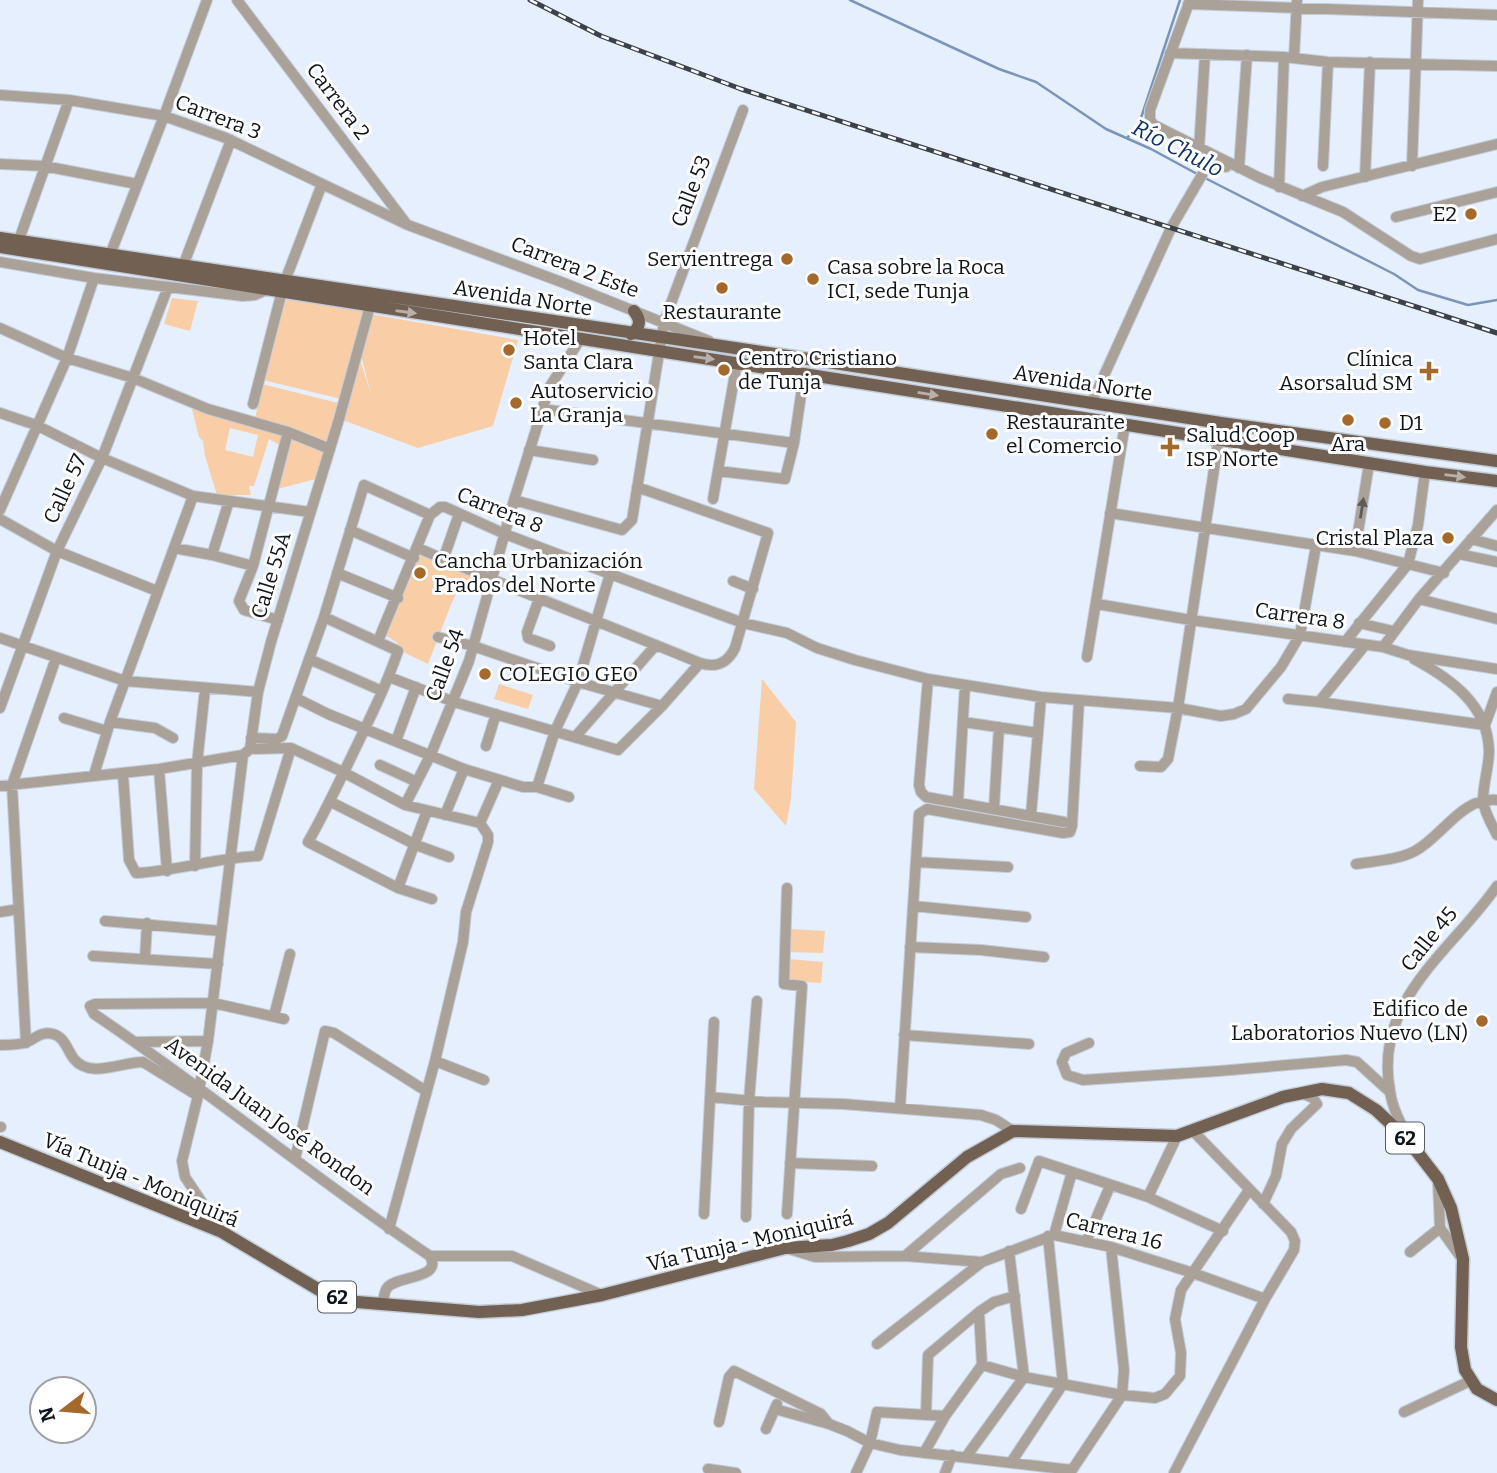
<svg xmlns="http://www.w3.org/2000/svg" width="1497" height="1473" viewBox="0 0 1497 1473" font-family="Bitter,serif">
<rect width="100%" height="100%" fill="#e5effd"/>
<path fill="#f9cda6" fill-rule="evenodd" d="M172,298L198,301L190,331L164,324Z
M293,299L366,310L341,399L263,380L280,302Z
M370,314L518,340L493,426L418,448L340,419L359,357L371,394L360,352Z
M262,384L342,404L338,419H333L331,442L320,478L273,490L281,446L269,439L254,486H249L251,495H217L205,456L203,441L199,437L191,405L255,420ZM230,428L258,435L253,457L225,450Z
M420,553L476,576L472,590L460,586L452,602L428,664L395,648L398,643L385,635Z
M762,679L796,722L791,799L786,826L754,789Z
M499,684L533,695L528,709L494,699Z
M790,929L825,931L823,953L789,952Z
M788,959L823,962L821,983L787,981Z"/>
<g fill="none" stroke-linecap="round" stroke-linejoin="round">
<path stroke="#7a94ba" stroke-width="2.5" d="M850,0L999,69L1036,82L1106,129L1151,149L1199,175
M1127,138L1139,124L1180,0
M1205,178L1394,274L1418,290L1468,305L1497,300"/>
<defs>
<path id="minor" d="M237,0L405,222
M1190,0L1150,110V120L1154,125L1260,178L1343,212L1411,256L1420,259L1497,239
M1188,4L1497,15
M1170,53L1284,57L1328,62L1497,66
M1294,58L1297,0
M0,95L69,100L164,116L226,138L408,225L564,283L709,341
M1199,149L1205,54
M0,164L44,166L137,184
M1323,166L1328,62
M1412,166L1418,0
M1239,168L1247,55
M1365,177L1370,62
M1279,187L1284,57
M1302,196L1322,187L1497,144
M1396,217L1497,192
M16,248L69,100
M110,255L164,116L207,0
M0,262L94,278L243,296L255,295L268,289
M183,266L231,140
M285,281L322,184
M0,328L67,358L133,378L208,409L288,432L330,449
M253,404L282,291
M1091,404L1171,228L1206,168L1215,164L1226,167
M542,409L794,443
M0,413L36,425L102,458L193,496L310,512
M529,450L593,460
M718,471L785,479L794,443L804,374
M713,499L737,362
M514,500L622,530L632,520L664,322L743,110
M0,510L67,358L94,278
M1110,513L1355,551L1444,573
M0,519L57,551L157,591
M350,530L414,558
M1471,539L1497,546
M174,548L212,555L253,566
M418,548C511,589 606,624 700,663C716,668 727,664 735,648L768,533L637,487
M1355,551L1369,464
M1459,554L1497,562
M212,555L229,501
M443,560L459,514
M337,573L398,598
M733,581L753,589
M539,599L527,632L528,638L550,646
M1419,599L1497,619
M1097,604L1191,620L1383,647L1408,655L1497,669
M324,617L398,651C384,692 364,730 345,770C333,794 322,818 308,842L398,888L432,899
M278,620L244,610L239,601L253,566L288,432
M1359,623L1393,631
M438,637L473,646L578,682L662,706
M0,638L125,681L258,692
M378,641L430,515L440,507H445L505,534L610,574L743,623L787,633L817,648L855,660L928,679L1041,697L1178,708L1221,716L1234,714L1246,709L1281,667L1300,635L1316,546
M1345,642L1408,564L1418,525L1425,472
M1383,647L1419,599L1497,510
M1087,657L1125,424
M309,659L382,691
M1414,659C1451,679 1488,705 1489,751C1489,767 1483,784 1483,800C1484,812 1492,825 1497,835
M389,677L454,702L618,750L662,706L700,663
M928,679L919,785L921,792L926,797L1064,822
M296,698L328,714L464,769L523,787H537L569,797
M1288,699L1319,702L1485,725
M1319,702L1365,645
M0,708L57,551L102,458L168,287
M64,718L107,731
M110,722L155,728L173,738
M963,722L1038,733
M1485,725L1497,692
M575,737L656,645
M251,738L277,739L282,736L324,617L364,485L430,515
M396,741L416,687
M486,746L496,714
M250,749L291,748L343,772L405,805L480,823L488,835V842L466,912L463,942L435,1061L389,1229
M380,765L417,782
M1140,766L1161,767L1168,759L1178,708L1221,423
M159,769L167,871
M123,774L129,860L136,873C177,871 216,858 258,856L291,748
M94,775L110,722L193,496
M0,786L159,769L243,755
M537,787L555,731L578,682L610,574
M958,801L965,685
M331,802L416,845L449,857
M405,805L431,754L469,661L514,500L549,388L581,338
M994,808L999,727
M445,815L464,769
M1031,815L1041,697
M480,823L499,780
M916,862L1008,867
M1356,864C1375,861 1398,860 1415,851C1443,836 1461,797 1497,800
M195,866L197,764L205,689
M398,888L427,811
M913,906L1026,917
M0,912L19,909
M105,921L221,931
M910,947L981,950L1044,957
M93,956L218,964
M145,958L147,923
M274,1016L290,954
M284,1019L213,1003L95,1004L90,1006L94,1014C209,1091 315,1179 430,1256
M904,1035L1029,1044
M136,1042L208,1041
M26,1043L12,785L56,658
M1089,1043L1066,1053L1062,1062L1067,1075L1083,1080L1219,1071L1346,1060L1357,1062L1390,1092
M0,1045C8,1045 20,1045 27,1042C36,1038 42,1031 53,1034C65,1037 67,1050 74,1059C90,1079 122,1062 143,1062L198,1096
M435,1061L484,1080
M710,1097L764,1102L843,1104L981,1115L996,1120L1013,1131
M900,1108L919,814L927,809L1063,833L1070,832L1072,826L1079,700
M0,1127H1
M1407,1136C1400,1122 1392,1107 1390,1091C1373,1000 1451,952 1497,886
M295,1159L325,1031L334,1033L426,1091
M790,1163L872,1166
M1148,1197L1177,1136
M1263,1204L1276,1176L1282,1144L1291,1129L1317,1104L1313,1098L1301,1093
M1021,1209L1039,1161L1148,1197L1223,1231
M704,1214L714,1022
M787,1214L802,986L784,984L787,888
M746,1217L749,1101L757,1001
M1440,1228L1460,1256
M222,1232L185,1177L182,1161L198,1096L208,1041L243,755L250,749L258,692L271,642L339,419L370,306
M1054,1235L1072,1172
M1086,1242L1110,1186
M786,1248L815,1257L905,1256L982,1262L1054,1235L1111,1247L1193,1273L1265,1299
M1410,1252L1440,1228L1438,1183
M430,1256H512L602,1295
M905,1256L1001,1174L1020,1168
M382,1304C384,1299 384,1292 387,1288C396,1275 443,1280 430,1256
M877,1344L982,1262
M982,1365L1024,1377L1122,1395L1155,1398L1165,1394L1180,1376L1181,1353L1175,1319L1181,1290L1249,1190
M775,1409L829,1424
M1404,1412L1470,1381
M926,1414L928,1355L979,1312L994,1302L1015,1296
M719,1422L729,1377L734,1371L821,1414L829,1424L847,1431L870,1443L900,1450L1072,1470L1122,1395L1124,1370L1111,1247
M766,1429L777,1404
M924,1453L945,1416L982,1365L979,1312
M966,1457L1024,1377L1009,1251
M1012,1461L1063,1384L1048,1236
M708,1469L736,1473
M856,1473L870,1443L877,1412L945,1416
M945,1473L952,1455
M1174,1473L1265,1299L1294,1250L1295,1241L1291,1232L1193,1131"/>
<path id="major" d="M0,238L802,358L1221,423L1497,461
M0,247L1425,472L1497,481
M631,334C641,327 641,320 634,311
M0,1142L222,1232L321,1291L345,1301L479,1312L522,1310L602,1295L785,1248L832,1245L848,1241L869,1234L888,1223L967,1157L1013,1131L1177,1136L1283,1097L1322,1089L1349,1093L1376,1110L1408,1140L1438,1179L1451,1208L1463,1259L1461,1347L1465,1370L1477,1389L1497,1400"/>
</defs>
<use href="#minor" stroke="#c3ccd9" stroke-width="12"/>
<use href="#major" stroke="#c3ccd9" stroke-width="15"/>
<use href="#minor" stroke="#aaa199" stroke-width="10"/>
<use href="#major" stroke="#726153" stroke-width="12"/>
<defs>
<path id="rail" d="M530,0L601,36L741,89L1497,333"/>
</defs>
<use href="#rail" stroke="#3b424a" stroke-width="5"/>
<use href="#rail" stroke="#fff" stroke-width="2.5" stroke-dasharray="8" stroke-linecap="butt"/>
</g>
<defs><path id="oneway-solid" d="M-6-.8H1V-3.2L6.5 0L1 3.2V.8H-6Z" transform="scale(1.75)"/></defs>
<g fill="#b8b0a9">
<use href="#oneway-solid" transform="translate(406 312) rotate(8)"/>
<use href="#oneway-solid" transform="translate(704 358) rotate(8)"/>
<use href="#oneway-solid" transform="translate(928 394) rotate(9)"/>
<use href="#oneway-solid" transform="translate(1455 476) rotate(7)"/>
</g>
<use fill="#5c5b5a" href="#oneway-solid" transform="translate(1362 508) rotate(-81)"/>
<g fill="#a6692c" stroke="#fff" stroke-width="2.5">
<circle cx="1471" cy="214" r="7"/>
<circle cx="787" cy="259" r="7"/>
<circle cx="813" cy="279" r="7"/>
<circle cx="722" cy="288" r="7"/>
<circle cx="509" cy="350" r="7"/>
<circle cx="724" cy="370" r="7"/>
<path d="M1425.5 360.5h7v7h7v7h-7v7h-7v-7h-7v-7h7z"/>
<circle cx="516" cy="403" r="7"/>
<circle cx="1348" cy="420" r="7"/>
<circle cx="1385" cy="423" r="7"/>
<circle cx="992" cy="434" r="7"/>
<path d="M1166.5 436.5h7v7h7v7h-7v7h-7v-7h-7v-7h7z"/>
<circle cx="1448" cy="538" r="7"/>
<circle cx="420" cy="573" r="7"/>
<circle cx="485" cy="674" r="7"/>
<circle cx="1482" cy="1021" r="7"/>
</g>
<g text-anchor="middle" stroke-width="6" stroke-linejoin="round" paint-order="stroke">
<g fill="#fff" stroke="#575b60" stroke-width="2">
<rect x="1386" y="1122.5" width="38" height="31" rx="5"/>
<rect x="318" y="1281.5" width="38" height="31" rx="5"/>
</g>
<g font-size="19" font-weight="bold" fill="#0f151c">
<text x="1405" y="1145">62</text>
<text x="337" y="1304">62</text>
</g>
<g font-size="21" fill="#0f151c" stroke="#fff">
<text transform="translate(338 101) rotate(53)" y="7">Carrera 2</text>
<text transform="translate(218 117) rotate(21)" y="7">Carrera 3</text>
<text transform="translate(691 191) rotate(-69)" y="7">Calle 53</text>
<text transform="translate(575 267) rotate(21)" y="7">Carrera 2 Este</text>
<text transform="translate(523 298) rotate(9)" y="7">Avenida Norte</text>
<text transform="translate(1083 383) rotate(9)" y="7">Avenida Norte</text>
<text transform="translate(65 489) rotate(-65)" y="7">Calle 57</text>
<text transform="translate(500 510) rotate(22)" y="7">Carrera 8</text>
<text transform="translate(271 575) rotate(-73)" y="7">Calle 55A</text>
<text transform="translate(1300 616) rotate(8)" y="7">Carrera 8</text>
<text transform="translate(445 665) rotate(-70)" y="7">Calle 54</text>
<text transform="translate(1429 939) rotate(-51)" y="7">Calle 45</text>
<text transform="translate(270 1116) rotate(36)" y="7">Avenida Juan José Rondon</text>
<text transform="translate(141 1180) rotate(23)" y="7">Vía Tunja - Moniquirá</text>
<text transform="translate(1114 1231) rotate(14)" y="7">Carrera 16</text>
<text transform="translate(750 1241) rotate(-13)" y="7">Vía Tunja - Moniquirá</text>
</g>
<g font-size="21" fill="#0f151c" stroke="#fff" text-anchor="start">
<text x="1457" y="221" text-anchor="end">E2</text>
<text x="773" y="266" text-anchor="end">Servientrega</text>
<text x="827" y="274">Casa sobre la Roca<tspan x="827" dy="24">ICI, sede Tunja</tspan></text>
<text x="722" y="319" text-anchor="middle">Restaurante</text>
<text x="523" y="345">Hotel<tspan x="523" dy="24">Santa Clara</tspan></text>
<text x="738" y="365">Centro Cristiano<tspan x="738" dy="24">de Tunja</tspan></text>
<text x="1413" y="366" text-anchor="end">Clínica<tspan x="1413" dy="24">Asorsalud SM</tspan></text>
<text x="530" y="398">Autoservicio<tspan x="530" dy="24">La Granja</tspan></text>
<text x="1006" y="429">Restaurante<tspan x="1006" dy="24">el Comercio</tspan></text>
<text x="1399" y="430">D1</text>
<text x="1186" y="442">Salud Coop<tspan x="1186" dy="24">ISP Norte</tspan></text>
<text x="1348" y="451" text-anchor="middle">Ara</text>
<text x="1434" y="545" text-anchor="end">Cristal Plaza</text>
<text x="434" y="568">Cancha Urbanización<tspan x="434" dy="24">Prados del Norte</tspan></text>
<text x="499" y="681">COLEGIO GEO</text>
<text x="1468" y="1016" text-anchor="end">Edifico de<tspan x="1468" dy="24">Laboratorios Nuevo (LN)</tspan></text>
</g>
<g font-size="23" font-style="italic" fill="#0e346b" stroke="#fff">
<text transform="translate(1178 148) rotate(27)" y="8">Río Chulo</text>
</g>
</g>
<g transform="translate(63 1410) rotate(254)"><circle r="33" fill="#ffffff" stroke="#9fa1a4" stroke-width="2"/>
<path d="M0-5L12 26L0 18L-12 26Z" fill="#a6692c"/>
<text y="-10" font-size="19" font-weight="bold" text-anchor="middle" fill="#0f151c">N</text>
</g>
</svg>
